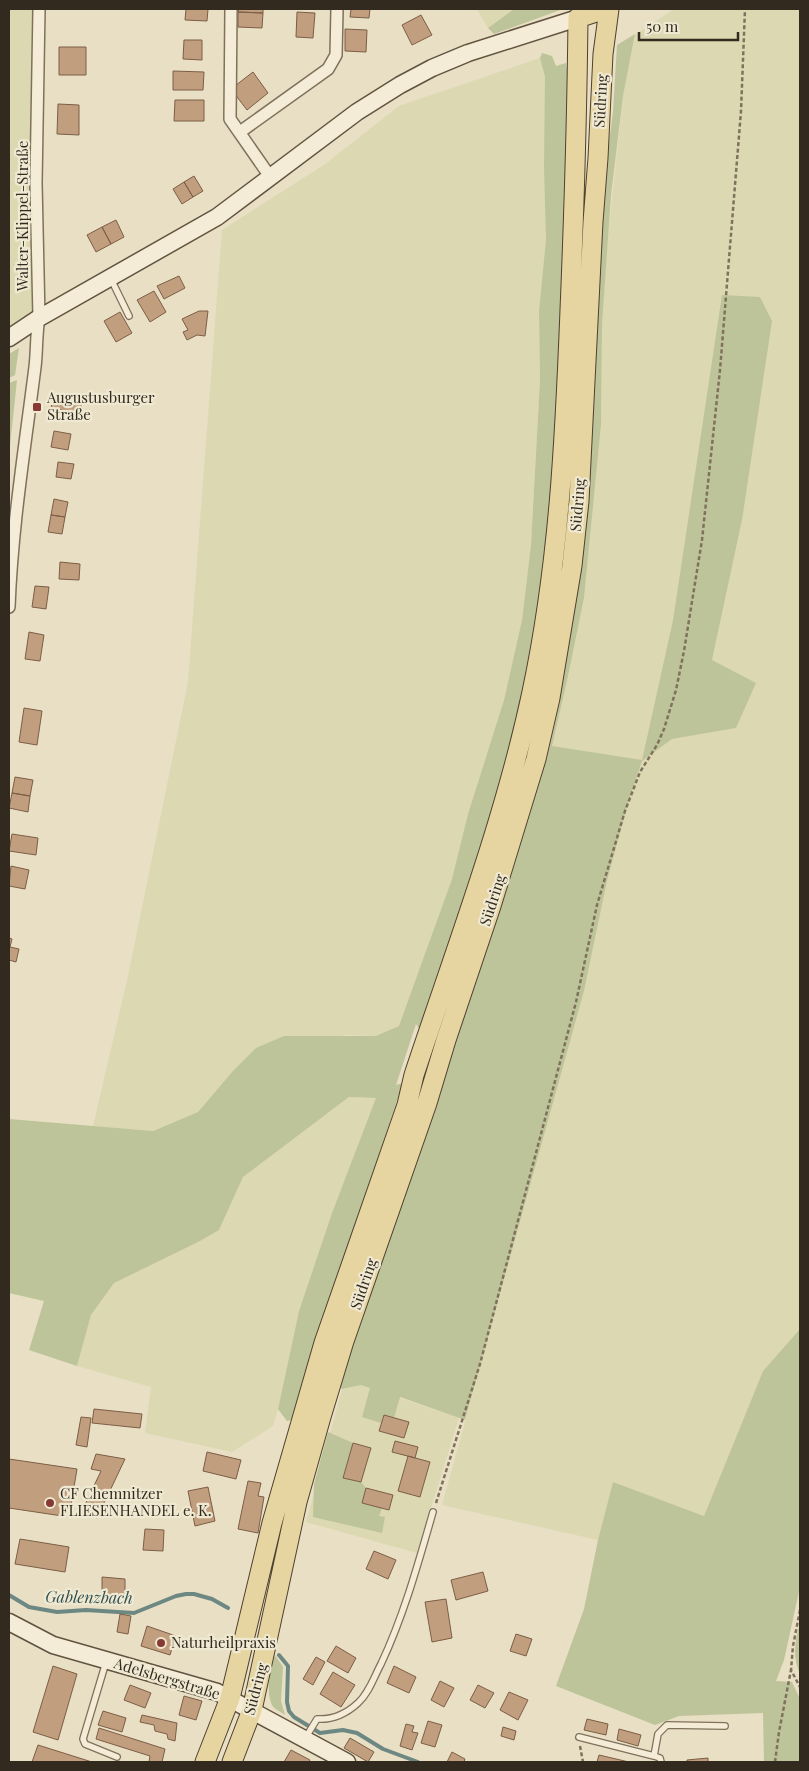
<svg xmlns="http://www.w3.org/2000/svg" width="809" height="1771" viewBox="0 0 809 1771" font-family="'Playfair Display',serif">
<rect width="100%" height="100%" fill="#e8dfc4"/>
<path fill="#dcd8b2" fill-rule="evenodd" d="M9,9H39V318L9,338Z
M477,9H514L488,28Z
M674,9H800V1329L763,1371L704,1516L613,1482L598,1540L442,1505L584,991L607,881L628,803L641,761L552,746L567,681L584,598L601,425L602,325L608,235L623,96L635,35ZM723,295L742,520L712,660L755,683L736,728L672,739L642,760L673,620Z
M540,58L545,77L546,239L539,311L540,380L531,545L522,620L504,700L468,814L452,880L399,1027L376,1036L345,1035L232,1072L198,1112L152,1131L93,1126L128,976L188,682L222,230L324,165L399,106Z
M349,1097L377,1098L332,1213L299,1311L278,1409L273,1426L232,1452L145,1433L151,1387L77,1366L91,1315L115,1281L219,1230L243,1177Z
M361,1385L459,1418L417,1553L306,1522L342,1389Z"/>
<path fill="#bdc499" d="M514,9H563L494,34L488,28Z
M635,34L623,96L611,195L602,325L601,425L584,598L567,681L552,746L642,760L673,620L722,295L760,297L772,321L742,520L712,660L756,683L736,728L672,739L642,761L628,803L607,881L584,991L465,1420L400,1397L394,1418L384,1415L381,1423L362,1417L370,1388L361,1385L342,1389L339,1387L548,737L602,197L613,112L617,45Z
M542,53L552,56L556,66L566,63L568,76L562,316L548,545L523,697L477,861L420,1030L416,1024L396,1085L403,1083L309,1363L291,1420L287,1421L278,1409L299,1311L332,1213L376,1098L349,1097L243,1177L219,1230L200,1241L114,1283L91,1315L77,1366L29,1350L44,1301L9,1293V1119L153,1131L198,1112L232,1072L256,1048L284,1036H376L399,1026L452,879L468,814L504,700L522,620L531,545L540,380L539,311L546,239L544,168L545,77L540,58Z
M19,348L15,375L9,378V354Z
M17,380L9,455V383Z
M800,1329V1587L784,1660L776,1681L792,1682L800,1699V1762H764L763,1713L679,1716L655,1725L556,1686L584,1609L598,1540L613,1482L704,1516L763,1371Z
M328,1432L353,1443L343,1477L361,1482L366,1488L362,1503L382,1508L379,1516L385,1517L382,1533L313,1517L314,1484Z
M800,1623V1674C792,1657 795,1640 800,1623Z
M275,1655L283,1667L281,1701L285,1715C281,1712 274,1709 272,1705C265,1690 271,1670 275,1655Z"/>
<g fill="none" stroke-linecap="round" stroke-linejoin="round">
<path stroke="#6d8883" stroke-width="4" d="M9,1595L29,1607L57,1612L86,1610L134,1613L176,1596L186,1594H194L212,1599L228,1608
M279,1655L288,1666L287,1702L289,1711L294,1717L320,1733L343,1730L357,1733L383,1749L418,1762"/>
</g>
<path fill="#c19e7e" stroke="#7c5e46" d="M186,9H208L207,21L185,20Z
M239,9H263V13L238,12Z
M351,9H370L369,18L350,17Z
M238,12L263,13L262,28L238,27Z
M297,12L315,13L313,38L296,37Z
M421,15L432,35L412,45L402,25Z
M345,29L367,30L366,52L345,51Z
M184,40H202V60L183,59Z
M59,47H86V75H59Z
M173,71L204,72L203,90H173Z
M253,72L268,93L247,110L231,89Z
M175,100H204V121H174Z
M58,104L79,105V135L57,134Z
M194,176L203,191L193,197L184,182Z
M184,182L193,197L182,204L173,189Z
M116,220L124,237L111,244L102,227Z
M102,227L111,244L96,252L87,235Z
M179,276L185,288L164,299L157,286Z
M154,291L166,312L150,322L137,300Z
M199,311H208L205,336L197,335L187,340L183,332L188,330L182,319Z
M120,312L132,333L116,342L104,321Z
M54,394L82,398L80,413L51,408Z
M54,431L71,434L68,450L51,447Z
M58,462L74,464L71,479L56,477Z
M54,499L68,502L65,517L51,515Z
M51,515L65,517L62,534L48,532Z
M60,562L80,564L79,580L59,579Z
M35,586L49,587L46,609L32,607Z
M29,632L44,635L40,661L25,659Z
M24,708L42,711L37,745L19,742Z
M15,777L33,780L30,796L12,793Z
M12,793L30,796L28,812L9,808Z
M12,834L38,838L36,855L9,851Z
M11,866L29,870L25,889L9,886Z
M9,938L12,939L10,947L19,949L16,962L9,960Z
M94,1409L142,1414L140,1428L92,1423Z
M384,1415L409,1422L404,1438L379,1431Z
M81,1417L91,1418L87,1447L76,1445Z
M395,1441L418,1447L415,1458L392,1452Z
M353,1443L371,1448L361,1482L343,1478Z
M207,1452L241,1460L236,1479L203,1471Z
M96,1454L125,1459L97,1518L82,1511L101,1471L91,1469Z
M408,1456L430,1462L420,1497L398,1491Z
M9,1459L77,1469L69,1517L9,1508Z
M248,1481L261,1483L258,1496L264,1497L258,1533L238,1529Z
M208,1487L215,1521L195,1526L188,1491Z
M366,1488L393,1495L389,1510L362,1503Z
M145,1529L164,1530L163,1551L143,1550Z
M20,1539L69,1547L65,1572L15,1564Z
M374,1551L396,1560L388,1579L366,1569Z
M483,1572L488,1591L456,1600L451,1580Z
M102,1577L125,1579V1596L102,1594Z
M446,1599L452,1638L432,1642L425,1602Z
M120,1614L131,1616L128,1634L117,1632Z
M147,1626L176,1636L170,1655L141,1646Z
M516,1634L532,1639L526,1656L510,1651Z
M336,1646L356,1658L348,1673L327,1661Z
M316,1657L325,1662L313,1685L303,1679Z
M53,1666L77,1674L58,1740L33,1732Z
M394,1666L416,1677L409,1693L387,1683Z
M333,1672L355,1685L341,1707L320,1694Z
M440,1681L454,1688L444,1707L431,1700Z
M130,1685L151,1693L145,1708L124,1700Z
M478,1685L494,1693L485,1708L470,1700Z
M509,1692L528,1700L518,1720L500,1710Z
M184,1696L202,1701L196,1720L179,1715Z
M103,1711L126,1718L122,1732L98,1725Z
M142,1715L177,1723L175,1741L168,1739L167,1734L155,1731L154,1725L140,1722Z
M587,1719L608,1724L606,1735L584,1730Z
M428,1721L442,1725L435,1747L421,1743Z
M406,1724L414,1726L412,1732L418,1733L412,1750L400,1746Z
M503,1727L516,1731L514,1740L501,1736Z
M99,1728L165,1749L162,1762H149L150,1756L96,1739Z
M619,1729L641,1735L638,1746L617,1740Z
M350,1738L374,1752L368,1762L344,1748Z
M38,1745L92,1762H32Z
M291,1750L310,1760L309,1762H284Z
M452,1752L465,1759L464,1762H447Z
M599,1755L629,1762H597Z
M708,1758V1762H687V1760Z"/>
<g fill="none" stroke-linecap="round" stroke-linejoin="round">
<defs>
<path id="lane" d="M111,279L129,316
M106,1662L83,1739L85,1744L117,1757
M306,1737L317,1719C332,1720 346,1714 358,1703C369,1693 374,1677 381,1664C404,1615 418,1564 433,1512
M579,1737L654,1756L660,1758L661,1762
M654,1756L658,1734L667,1725L725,1726"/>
<path id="street" d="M231,9L230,119L271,178
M240,132L328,69L336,55L337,9
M9,607C12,526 25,447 35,367C37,351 36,334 39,318L36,183L39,9"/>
<path id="secondary" d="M9,338L39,318L217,217L357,112L400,85L432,68L468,53L578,18
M9,1622L53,1645L217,1692L347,1762"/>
<path id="primary" d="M205,1762L230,1698L272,1523L324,1343L407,1105L414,1075C456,948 504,823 532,692C559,565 565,439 570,310C574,213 577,115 578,18L605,9
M232,1762L252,1710L297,1502L321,1417L344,1341L427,1103L446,1040L491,906L536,759L550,698L572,566L579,501L593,222L598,158L603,54L609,9"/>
</defs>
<use href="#lane" stroke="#80715d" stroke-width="8"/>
<use href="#street" stroke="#80715d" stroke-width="14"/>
<use href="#secondary" stroke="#625340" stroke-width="19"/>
<use href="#primary" stroke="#4e4030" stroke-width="21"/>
<path stroke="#80715d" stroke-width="2.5" stroke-dasharray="4 2.5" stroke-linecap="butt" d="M436,1503L480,1364L576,1002L597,905L625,811L640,772L657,745L664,729L676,690L684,651L702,540L720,370L741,111L745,9
M800,1610L793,1646L791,1670L800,1687
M580,1746L583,1762
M775,1762L779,1732L791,1670"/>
<use href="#lane" stroke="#f4ecd6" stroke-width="5.5"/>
<use href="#street" stroke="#f4ecd6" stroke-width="11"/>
<use href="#secondary" stroke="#f4ecd6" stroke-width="16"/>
<use href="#primary" stroke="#e6d5a0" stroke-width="19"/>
</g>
<g fill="#873935" stroke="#f0e9d2" stroke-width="2">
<rect x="32" y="402" width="10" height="10" rx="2.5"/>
<circle cx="50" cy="1503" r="5"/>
<circle cx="161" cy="1643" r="5"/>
</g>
<g text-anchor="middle" stroke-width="4.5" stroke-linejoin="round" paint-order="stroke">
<g font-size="15" fill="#32291f" stroke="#f0e9d2">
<text transform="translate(601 101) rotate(-87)" y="5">Südring</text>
<text transform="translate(23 216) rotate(-90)" y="5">Walter-Klippel-Straße</text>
<text transform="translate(578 505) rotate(-85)" y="5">Südring</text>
<text transform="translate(493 900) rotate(-72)" y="5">Südring</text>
<text transform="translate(364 1284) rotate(-71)" y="5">Südring</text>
<text transform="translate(167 1679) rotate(17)" y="5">Adelsbergstraße</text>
<text transform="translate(256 1689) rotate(-75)" y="5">Südring</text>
</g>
<g font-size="15" fill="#32291f" stroke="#f0e9d2" text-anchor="start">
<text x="47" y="403">Augustusburger<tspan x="47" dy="17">Straße</tspan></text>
<text x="60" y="1499">CF Chemnitzer<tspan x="60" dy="17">FLIESENHANDEL e. K.</tspan></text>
<text x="171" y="1648">Naturheilpraxis</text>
</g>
<g font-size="16" font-style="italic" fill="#30504f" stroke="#f0e9d2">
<text transform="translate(89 1597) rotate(1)" y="6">Gablenzbach</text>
</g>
</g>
<rect width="809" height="1771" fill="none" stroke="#32291f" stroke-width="20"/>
<path d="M639 32v8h99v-8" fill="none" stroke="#32291f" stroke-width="2.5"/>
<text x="646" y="32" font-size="15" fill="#32291f" stroke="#f0e9d2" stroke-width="4" paint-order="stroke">50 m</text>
</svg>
